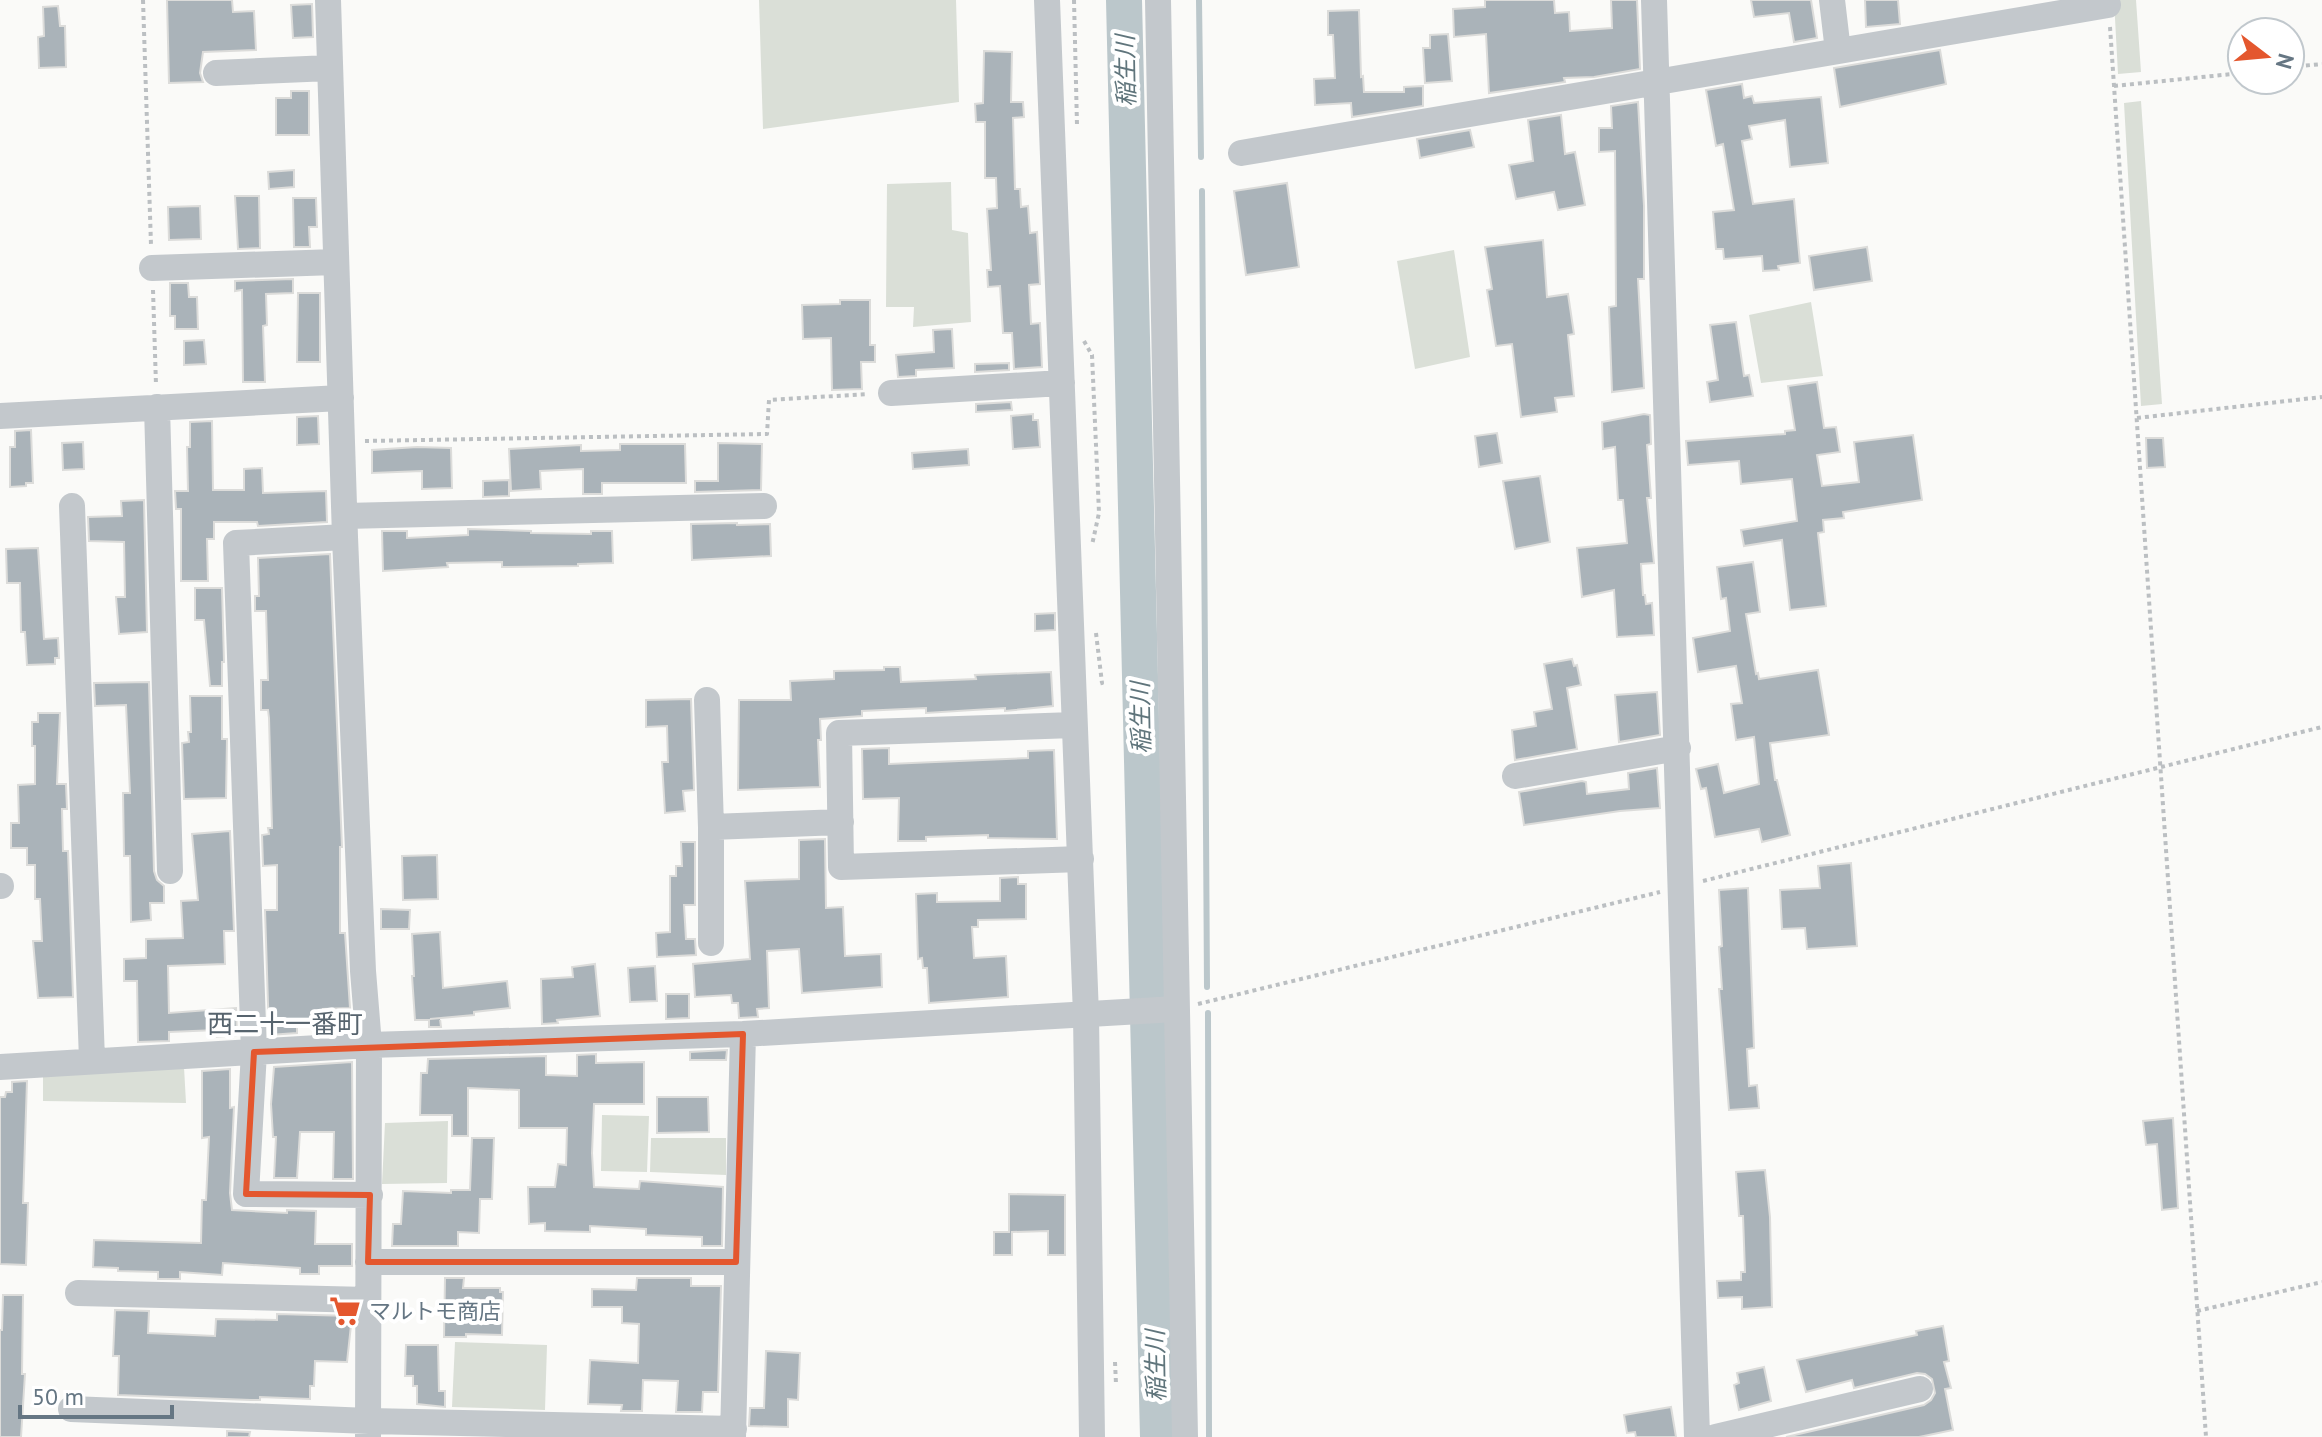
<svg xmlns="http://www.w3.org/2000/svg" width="2322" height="1437" viewBox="0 0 2322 1437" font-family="'PT Sans','Noto Sans JP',sans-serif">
<rect width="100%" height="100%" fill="#fafaf8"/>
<path fill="#dadfd7" d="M759,0H956L959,102L763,129Z
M2114,0H2136L2141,72L2118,74Z
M2141,101L2162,404L2141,406L2124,103Z
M951,182L952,230L968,233L971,322L913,327L914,307H886L887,184Z
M1454,250L1470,357L1415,369L1397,261Z
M1811,302L1823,376L1761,383L1749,315Z
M184,1067L186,1103L43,1101V1076Z
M602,1115L649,1116L647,1172L601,1171Z
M448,1121L447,1183L382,1184L385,1123Z
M651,1138H726V1175L650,1172Z
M455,1342L547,1345L545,1410L452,1407Z"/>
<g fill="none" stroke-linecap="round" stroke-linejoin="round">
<path stroke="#bbc7cb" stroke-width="6" d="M1199,0L1201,157
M1202,191L1207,987
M1208,1013L1209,1437"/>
<path stroke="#bbc7cb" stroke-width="36" d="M1124,0L1158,1437"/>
</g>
<path fill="#aab3b9" stroke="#dcdcda" stroke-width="2" d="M167,0H232L233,12L254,11L256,50L203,52L200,73L203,82L169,83Z
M1485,0H1554L1555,13L1569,12L1570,31L1612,28L1611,0H1637L1640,69L1594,77L1564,78L1565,82L1489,93L1486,34L1454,37L1453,9L1485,7Z
M1751,0H1811L1817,38L1794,42L1789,13L1754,17Z
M1865,0H1898L1900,24L1866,27Z
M312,4L313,37L293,38L291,5Z
M58,6L60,26H65L66,67L39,68L38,37L44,36L43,7Z
M1359,10L1361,77L1363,76L1364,92H1404V87L1423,86V106L1352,117L1351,103L1315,105L1314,79L1335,78L1333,35H1328V11Z
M1448,34L1452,81L1425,83L1423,48H1430V35Z
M1940,50L1946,84L1840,107L1834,68Z
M984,51L1012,52L1011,102H1023L1024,117L1013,118L1015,189H1020L1021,207L1028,206L1030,233L1037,232L1040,284L1029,285L1031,324L1040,323L1042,367L1014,369L1012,333H1003L1000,286L988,287L987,270H991L987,209L997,208L996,178H985V122H976L975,104L983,103Z
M1742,84L1744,98L1752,96L1754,103L1821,97L1828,163L1790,167L1785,120L1749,126L1752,139L1742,141L1753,204L1794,199L1800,263L1778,266L1779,270L1763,271L1762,256L1724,259L1723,249H1716L1713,212L1734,210L1723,144L1716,146L1706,90Z
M291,91H309V135H276V98H291Z
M1638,102L1644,206V279H1638L1644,388L1612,392L1609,307L1616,306L1615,151L1599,152V128H1612L1611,106Z
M1561,115L1565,154L1575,152L1585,205L1558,210L1554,192L1516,199L1509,165L1533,161L1528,120Z
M1470,130L1474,147L1420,158L1417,139Z
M294,170V187L269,189L268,172Z
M1287,183L1299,267L1246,275L1234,191Z
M235,196H259L260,248L238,249Z
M293,198H316L317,227H309L310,247H294Z
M200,206L201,239L169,240L168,207Z
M1543,240L1547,297L1568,294L1574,334L1568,335L1574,396L1555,398L1557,412L1521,417L1512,344L1496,346L1487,290L1492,289L1485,247Z
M1867,247L1872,281L1814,290L1809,256Z
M293,279V293L266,294L267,325L263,326L265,382H243L242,290L235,291V281Z
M170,283H188L189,297H197L198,329H175V316H170Z
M298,293H320V362H297Z
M840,300H870V345H875V362H861L862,389L832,390L831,338L803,339L802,305L840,304Z
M1736,322L1744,376L1749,375L1753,396L1710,402L1707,382L1718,380L1710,325Z
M952,329L954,368L916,370V376L898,377L896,355L934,352L933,330Z
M204,340L206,364L184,365V341Z
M1009,363V370L975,372V364Z
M1817,382L1824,428L1836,427L1840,452L1817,455L1822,486L1859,482L1854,442L1913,435L1922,500L1843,512L1844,518L1823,520L1824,532L1818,533L1826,606L1790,610L1782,540L1744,546L1741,530L1797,521L1792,479L1741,484L1739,461L1688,465L1686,441L1785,434V431L1795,430L1788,386Z
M1011,402L1012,410L976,412V404Z
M1033,414V420H1038L1040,447L1013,449L1011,416Z
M1644,414L1650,415L1651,444L1647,445L1651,498H1647L1654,563L1641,564L1643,595H1645L1646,604L1652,603L1654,635L1617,637L1614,590L1582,597L1577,548L1627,543L1623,500H1618L1615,447L1603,449L1602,422Z
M318,416L319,444L297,445V417Z
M212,421L213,490H244V469L262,468L263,493L326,491L327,522L258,526L257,522H214V539H207L208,581H181V509H176L175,491H188L187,447H190V422Z
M31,430L33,483H26V486L10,487V447H15V431Z
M1497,433L1502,463L1479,467L1475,436Z
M2146,438H2163L2165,467L2147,468Z
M83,442L84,469L63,470L62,443Z
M718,443L762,444L761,490L695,492V481H718Z
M620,444H685L686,483H602V494H583V469L540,471L541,489L511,491L509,449L581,445V451L620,450Z
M417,447L451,448L452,488L422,489V471L372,473V450Z
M968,449L969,465L913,469L912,453Z
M1540,476L1550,542L1515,549L1503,481Z
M509,480V496L483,497V481Z
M144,500L147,632L119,634L116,597H125L124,542L89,541L88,517L122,516L121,501Z
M737,523V525L770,524L771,556L692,560L691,524Z
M468,529L531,531V533L591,534V531H612L613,563L578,564V566L502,567V562L447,563L448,567L383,571L382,531H407V538L468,535Z
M38,548L44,639L58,638L59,658H55V664L27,665L25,632H21L20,583H7L6,549Z
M330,554L342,847H340V933H345L350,1008L323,1009L324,1016H314V1022L297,1023V1033L269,1035L265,910H277V865L263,866L262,835L269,834L268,828H272L269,718L268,710H261V680H268L266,611H255V596H259L258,558Z
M1753,562L1760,612L1746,614L1756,674L1758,673L1759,679L1818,670L1829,735L1770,743L1775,780H1777L1790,835L1762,842L1759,829L1715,837L1706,788L1701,789L1696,769L1718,764L1724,793L1759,784L1754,737L1736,740L1731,704L1742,703L1736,666L1698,672L1693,638L1730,631L1726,598L1721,599L1717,567Z
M195,588H222L224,662H222V686H210L204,620H195Z
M1055,613V630L1035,631V614Z
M1572,659L1574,666L1577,665L1581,685L1567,688L1577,749L1515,760L1512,730L1536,726L1534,712L1552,709L1544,664Z
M884,667H900L901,682L976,679L975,675L1051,672L1053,706L1005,711V708L926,713V708L862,711V716L820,719L821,740H818L820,787L738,790L739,700H791L790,681L834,679V671L884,670Z
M149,682L154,871L157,880L164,886V903H150L151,920L131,922L130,856H124L123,793H130L126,705L95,706L94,683Z
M1657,692L1660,735L1619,742L1615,695Z
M190,696H222V739H227L226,798L184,799L182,743L189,742L188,732H191Z
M691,699L694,790L683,791L685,811L665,813L662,762H668L667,726L646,727V700Z
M38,713H60L57,784H66L67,809H62L63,851H68L73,997L38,998L33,941H42L40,899H35V865H27V848H11V823H19L18,785L35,784V746H32V722H38Z
M889,748V764L1028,758V751L1054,750L1057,839L988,838V835L926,837V841H898L899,798L863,799L862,749Z
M1657,768L1660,808L1620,811L1524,825L1519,792L1582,781L1586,782L1587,794L1629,789L1628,773Z
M230,831L234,931H224L225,964L168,966L169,1013L236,1008L237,1035L217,1037V1030L169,1032V1041L138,1042L137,981H124V959L146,958V939L183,938L181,901L198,900L192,834Z
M825,839L826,908L843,907L845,956L881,954L882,987L802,993L799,949L767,951L769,1008L757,1009L758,1017L739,1018L738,1003H732L731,995L695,997L693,964L750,959L745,881L799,879V840Z
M681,842H695V905H684L686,939H695L696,955L657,957L656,933L670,932V876H676V866H682Z
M437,855L438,899L403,900L402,856Z
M1851,863L1857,946L1807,949L1805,928L1782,929L1780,890L1820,888L1818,866Z
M1018,877V884H1026V919L978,920V927H972L974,958L1006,956L1008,997L929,1003L927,968H923L922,958L918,959L916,894L937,893V902L1000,901V878Z
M1748,888L1754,1048L1747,1049L1749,1086L1757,1085L1759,1108L1729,1110L1719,989H1722L1719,947L1722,946L1719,890Z
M381,909L410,910L409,929H381Z
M440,932L443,988L507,981L510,1008L474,1012V1015L430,1019H440L441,1027H429V1020H415L412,976H414L412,934Z
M595,964L600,1016L557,1020L558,1023L542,1024L541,979L573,977L572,967Z
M655,966L657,1001L630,1002L628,968Z
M666,994H689V1018L666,1019Z
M727,1050L726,1060H690V1052Z
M596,1054V1063L644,1062V1104H594L592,1153L594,1187L639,1189L640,1181L723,1187L722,1246H702V1237L646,1235V1229L590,1226V1232L545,1231V1223L529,1224L528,1187H555L558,1164L566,1165L567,1128H519V1090L468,1088V1136H452V1115H420L421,1073H427L428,1059L546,1056V1075L577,1076V1055Z
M352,1062L353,1179H333L334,1132H300L297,1178H274L276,1137H273L271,1104L274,1067Z
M230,1069V1108L234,1107L230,1193L232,1210L287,1213V1210L316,1211L315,1244H352V1266H319V1274H300V1268L223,1263L222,1275L180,1272V1279H158V1272L118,1271V1268L93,1267L94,1240L201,1243L202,1200H206L209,1137L202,1138V1071Z
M27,1081L23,1203H28L26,1265L0,1264V1097H5L6,1092H12V1082Z
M657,1097H708L709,1132L657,1133Z
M2173,1118L2178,1208L2162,1210L2157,1144L2146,1145L2143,1121Z
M472,1138H494L492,1199H480L479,1233L458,1232V1246H392L393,1224H401L403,1191L451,1193V1190H470Z
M1765,1170L1770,1217L1772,1307L1742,1309V1297L1718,1298L1717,1281L1741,1280V1272H1745L1743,1216H1739L1736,1172Z
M1009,1194L1065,1195V1255H1048V1231L1012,1232V1255H994V1232H1009Z
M445,1278H464L463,1288H500V1292H503L502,1335L466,1334V1337H444Z
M637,1278H691V1286H721L718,1392H703L702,1412H676L678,1381L643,1380L642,1411H621L622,1405L588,1404L590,1360L638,1363L639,1324L622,1323V1307H592V1289L636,1290Z
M3,1295H23L22,1374H25L21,1437H0V1330H2Z
M115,1310L149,1311L148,1333L215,1336L216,1319L277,1320V1314L352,1316L347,1362L315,1361L314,1386H310V1399L260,1397V1400H251L118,1395L119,1356H113Z
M1943,1326L1949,1361L1944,1362L1951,1388L1945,1389L1953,1430L1919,1437H1786L1924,1405L1931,1400L1935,1393L1932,1379L1925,1374L1917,1373L1854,1388L1852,1380L1806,1392L1797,1360L1917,1335L1916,1331Z
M406,1345H438L439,1391H445V1407L417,1404V1386H413V1376H405Z
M766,1351L800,1353L798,1400L788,1399V1427L749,1426L750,1408H764Z
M1764,1367L1771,1401L1739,1410L1734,1385L1739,1383L1737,1373Z
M1671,1407L1676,1437H1636L1635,1432L1627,1433L1624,1415Z
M227,1431L250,1432L249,1437H227Z"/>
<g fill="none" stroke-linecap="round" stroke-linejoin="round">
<path stroke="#bbbfc2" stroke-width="4" stroke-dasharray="4 4" stroke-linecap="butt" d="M143,0L151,245
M1074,0L1077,125
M2110,27L2206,1437
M2290,67L2322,64
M2114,86L2242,73
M153,290L156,385
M1084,341L1092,355L1099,513L1092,545
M2137,418L2322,397
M365,441L767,434L769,400L868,394
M1096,633L1102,683L1097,684
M1703,881L2322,727
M1198,1004L1660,892
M2197,1311L2322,1282
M1115,1362L1116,1384"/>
<path stroke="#c3c8cc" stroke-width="26" d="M328,0L345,537L363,971L369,1045L368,1437
M1047,0L1086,1015L1092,1437
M1158,0L1185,1437
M1654,0L1697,1437
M1832,0L1838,51
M216,73L330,68
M1241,153L2108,5
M152,268L336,262
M891,393L1062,383
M157,407L170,871
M0,416L341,398
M72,506L92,1060
M345,516L764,506
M345,537L236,543L254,1052L246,1194L370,1195
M707,700L711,827V943
M1074,725L839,733L841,867L1081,859
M1515,776L1678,748
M711,827L841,822
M0,886H1
M0,1067L369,1045L743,1034L1176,1009
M368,1262H736
M78,1293L368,1300
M71,1409L369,1421L734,1429
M733,1437L743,1034
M1716,1437L1920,1389"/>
</g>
<path fill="none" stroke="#e4572e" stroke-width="6" stroke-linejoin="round" d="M743,1034L736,1262H368L370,1195L246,1194L254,1052Z"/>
<defs>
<symbol id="supermarket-bare" viewBox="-9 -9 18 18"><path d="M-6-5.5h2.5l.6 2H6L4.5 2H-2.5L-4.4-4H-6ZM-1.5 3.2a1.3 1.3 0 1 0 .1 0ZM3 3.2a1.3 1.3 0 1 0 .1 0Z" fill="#e4572e" stroke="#fff" stroke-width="2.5" paint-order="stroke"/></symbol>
</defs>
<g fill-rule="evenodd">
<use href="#supermarket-bare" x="323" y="1289" width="44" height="44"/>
</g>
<g text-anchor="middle" stroke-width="8" stroke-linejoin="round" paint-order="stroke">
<g font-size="22" fill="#657683" stroke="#fff" text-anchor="start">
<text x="369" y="1319">マルトモ商店</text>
</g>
<g font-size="24" font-style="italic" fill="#60757c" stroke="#fff">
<text transform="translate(1126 71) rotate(-91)" y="8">稲生川</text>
<text transform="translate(1141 718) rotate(-91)" y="8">稲生川</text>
<text transform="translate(1156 1366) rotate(-91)" y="8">稲生川</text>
</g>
<g font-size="26" fill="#57646e" stroke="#fff">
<text x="285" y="1033">西二十一番町</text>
</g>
</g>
<g transform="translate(2266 56) rotate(106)"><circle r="38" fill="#ffffff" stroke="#c1c8cd" stroke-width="2"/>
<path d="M0-6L14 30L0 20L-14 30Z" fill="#e4572e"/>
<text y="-12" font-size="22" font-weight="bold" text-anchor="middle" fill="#657683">N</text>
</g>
<path d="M20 1405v12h152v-12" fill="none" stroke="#657683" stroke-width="4"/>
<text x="32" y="1405" font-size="24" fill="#657683" stroke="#ffffff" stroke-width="6" paint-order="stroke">50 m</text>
</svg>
